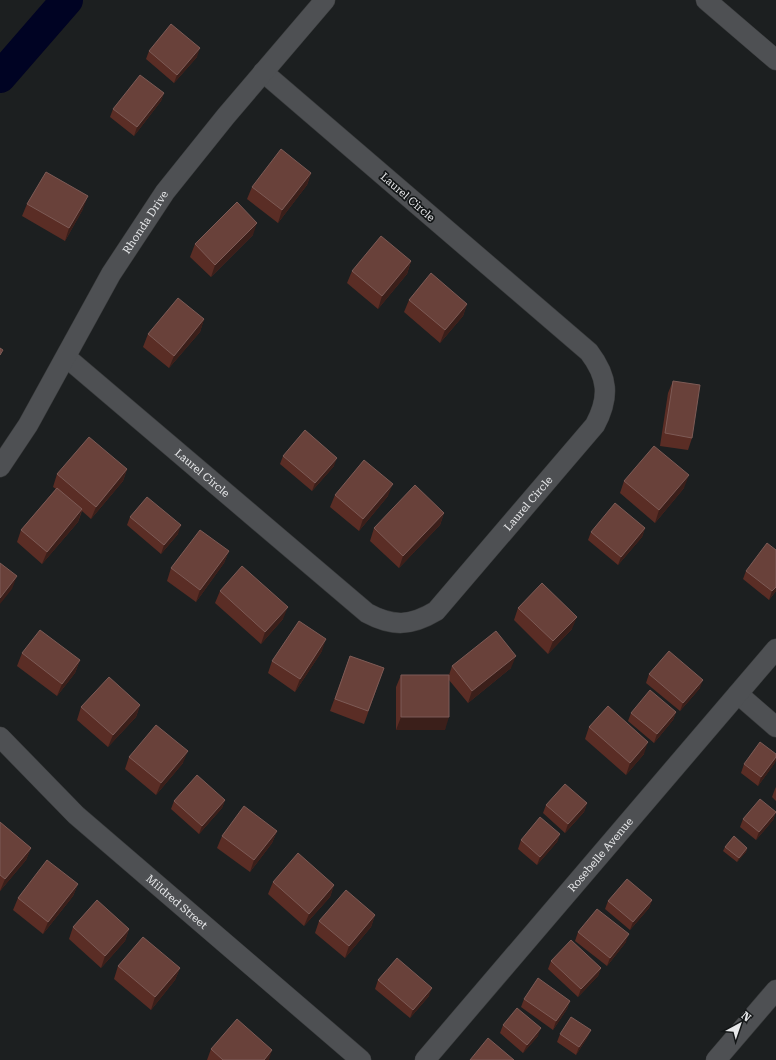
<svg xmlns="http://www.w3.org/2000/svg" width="776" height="1060" viewBox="0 0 776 1060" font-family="'Roboto Serif',serif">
<rect width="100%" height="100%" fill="#1c1f20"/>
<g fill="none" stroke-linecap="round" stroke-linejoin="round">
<path stroke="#000323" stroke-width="32" d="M0,77L67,0"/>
<defs>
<g id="street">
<path d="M706,0L776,60"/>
<path id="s1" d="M66,357L367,613C393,627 411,626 436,611L595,425C610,397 608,377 589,352L263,72"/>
<path id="s2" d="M0,467L28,425L111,274L165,192L226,116L325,0"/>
<path d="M738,694L776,727"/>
<path id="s3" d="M0,737L76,815L361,1060"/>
<path id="s4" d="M425,1060L776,649"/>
<path d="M716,1060L776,990"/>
</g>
</defs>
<use href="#street" stroke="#383a3b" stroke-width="21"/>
<use href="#street" stroke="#4e5053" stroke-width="20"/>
</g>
<path fill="#5a2d25" d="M149,51L197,57L174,83L146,59Z
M164,93L161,101L134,136L110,117L113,109Z
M311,173L307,185L278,223L247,199L252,187Z
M27,204L83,209L65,241L22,216Z
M253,235L211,277L190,257L195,244Z
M411,261L407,274L378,309L347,283L352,271Z
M409,300L467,304L463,316L440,343L404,312Z
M204,319L200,332L169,368L143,347L148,334Z
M673,381L692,438L688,450L660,446L668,393Z
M283,456L334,466L312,491L280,464Z
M127,469L123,481L91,519L82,511L78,522L42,564L17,542L21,530L56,489L53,487L57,474Z
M624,481L684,488L655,523L620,493Z
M335,495L388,496L359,531L330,507Z
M444,513L440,525L399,568L370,541L374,528Z
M130,517L178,534L161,554L127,525Z
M645,528L642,537L618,565L588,540L591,532Z
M776,550V591L769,600L743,579L746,571Z
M229,551L224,563L196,602L167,581L171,568Z
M220,591L283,619L261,644L215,603Z
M518,608L572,629L548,654L514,620Z
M322,651L295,692L268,673L272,661Z
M22,653L80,660L75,673L57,696L17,666Z
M350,656L384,668L364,724L330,711Z
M452,666L511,668L468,703L449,680L445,730H396V687L401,675H449Z
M649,674L700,688L680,711L646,683Z
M140,705L136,717L108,747L77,720L81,707Z
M676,712L673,720L654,743L628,721L631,713Z
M589,727L644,754L626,775L585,739Z
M776,754V760L774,764L758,786L741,773L744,764Z
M129,757L183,763L156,795L125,769Z
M776,787V801L772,797L775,789Z
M225,800L222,808L199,834L171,809L174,801Z
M587,803L584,812L565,833L543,813L546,805Z
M776,812L773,820L756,840L740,827L743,819Z
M0,822L31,848L26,860L0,891Z
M277,831L272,843L250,872L217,848L222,836Z
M560,834L557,842L537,865L518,849L521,840Z
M725,847L747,848L746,852L737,862L723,851Z
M273,882L334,885L330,897L304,926L268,894Z
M78,884L73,896L43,934L13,910L18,898Z
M652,900L649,908L630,930L605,909L608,901Z
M375,915L371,927L345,958L315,933L319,921Z
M73,927L129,929L125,941L101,968L69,939Z
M578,932L626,942L607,966L575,941Z
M551,961L601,968L598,976L578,997L548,969Z
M118,966L180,968L175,980L151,1010L114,979Z
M378,980L429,996L410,1018L375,989Z
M524,999L570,1001L567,1009L553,1030L521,1007Z
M503,1025L538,1036L523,1053L500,1033Z
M591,1030L587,1038L576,1055L557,1042L560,1034Z
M211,1049L269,1060H207Z"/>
<path fill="#3b1f1a" d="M200,48L197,57L174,83L177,75Z
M164,93L161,101L134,136L137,127Z
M311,173L307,185L278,223L282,210Z
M88,196L83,209L65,241L69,228Z
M257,223L253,235L211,277L215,265Z
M411,261L407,274L378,309L382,296Z
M467,304L463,316L440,343L445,330Z
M204,319L200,332L169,368L174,356Z
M337,458L334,466L312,491L315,483Z
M127,469L123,481L91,519L96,507Z
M689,475L684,488L655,523L659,510Z
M393,484L388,496L359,531L363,519Z
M82,509L78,522L42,564L47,552Z
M444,513L440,525L399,568L403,556Z
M181,525L178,534L161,554L164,545Z
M645,528L642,537L618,565L621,557Z
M229,551L224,563L196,602L200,590Z
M17,576L12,589L0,604V598Z
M776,587V591L769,600L772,591Z
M288,607L283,619L261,644L265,632Z
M577,617L572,629L548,654L553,641Z
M326,639L322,651L295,692L300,679Z
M516,656L511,668L468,703L472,691Z
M80,660L75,673L57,696L62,684Z
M703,680L700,688L680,711L683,703Z
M140,705L136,717L108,747L113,735Z
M676,712L673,720L654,743L657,734Z
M401,717H449L445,730H396Z
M648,742L644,754L626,775L630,763Z
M188,751L183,763L156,795L161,783Z
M776,757V760L774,764L758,786L761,777Z
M225,800L222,808L199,834L202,826Z
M587,803L584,812L565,833L568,824Z
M776,812L773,820L756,840L759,832Z
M277,831L272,843L250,872L254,860Z
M560,834L557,842L537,865L540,857Z
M31,848L26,860L0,891L5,879Z
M747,848L746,852L737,862L739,858Z
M78,884L73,896L43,934L48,922Z
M334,885L330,897L304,926L309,914Z
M652,900L649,908L630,930L633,922Z
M375,915L371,927L345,958L349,946Z
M129,929L125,941L101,968L105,956Z
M629,934L626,942L607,966L610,958Z
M180,968L175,980L151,1010L155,997Z
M601,968L598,976L578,997L581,989Z
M432,988L429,996L410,1018L413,1010Z
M570,1001L567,1009L553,1030L556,1021Z
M541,1028L538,1036L523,1053L527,1045Z
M591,1030L587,1038L576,1055L579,1047Z
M272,1050L269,1060H264Z"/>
<path fill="#69413a" stroke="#7d5b56" d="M171,24L200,48L177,75L149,51Z
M140,75L164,93L137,127L113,109Z
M281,149L311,173L282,210L252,187Z
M46,172L88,196L69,228L27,204Z
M237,202L257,223L215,265L195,244Z
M381,236L411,261L382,296L352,271Z
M431,273L467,304L445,330L409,300Z
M178,298L204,319L174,356L148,334Z
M0,348L3,350L0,355Z
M673,381L700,385L692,438L665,433Z
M305,430L337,458L315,483L283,456Z
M89,437L127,469L96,507L57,474Z
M654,446L689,475L659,510L624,481Z
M364,460L393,484L363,519L335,495Z
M415,485L444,513L403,556L374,528Z
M57,488L82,509L47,552L21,530Z
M147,497L181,525L164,545L130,517Z
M615,503L645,528L621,557L591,532Z
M200,530L229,551L200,590L171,568Z
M767,543L776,550V587L772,591L746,571Z
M0,563L17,576L0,598Z
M242,566L288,607L265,632L220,591Z
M542,583L577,617L553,641L518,608Z
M299,621L326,639L300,679L272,661Z
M40,630L80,660L62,684L22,653Z
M496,631L516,656L472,691L452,666Z
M669,651L703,680L683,703L649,674Z
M350,656L384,668L368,711L335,699Z
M401,675H449V717H401Z
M109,677L140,705L113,735L81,707Z
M650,690L676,712L657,734L631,713Z
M608,706L648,742L630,763L589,727Z
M156,725L188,751L161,783L129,757Z
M760,742L776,754V757L761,777L744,764Z
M197,775L225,800L202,826L174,801Z
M565,784L587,803L568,824L546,805Z
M760,799L776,812L759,832L743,819Z
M244,806L277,831L254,860L222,836Z
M540,817L560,834L540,857L521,840Z
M0,822L31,848L5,879L0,875Z
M734,836L747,848L739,858L725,847Z
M298,853L334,885L309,914L273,882Z
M47,860L78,884L48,922L18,898Z
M627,879L652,900L633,922L608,901Z
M346,890L375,915L349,946L319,921Z
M97,900L129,929L105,956L73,927Z
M597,909L629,934L610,958L578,932Z
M143,937L180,968L155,997L118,966Z
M571,940L601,968L581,989L551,961Z
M397,958L432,988L413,1010L378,980Z
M538,978L570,1001L556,1021L524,999Z
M517,1008L541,1028L527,1045L503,1025Z
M571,1017L591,1030L579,1047L560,1034Z
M237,1019L272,1050L264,1060H223L211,1049Z
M488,1038L514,1060H470Z"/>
<g text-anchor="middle" stroke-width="3.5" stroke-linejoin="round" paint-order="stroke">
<g font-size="11" fill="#e7e8ea" stroke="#131617">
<text transform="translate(408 197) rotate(41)" y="4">Laurel Circle</text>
<text dy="4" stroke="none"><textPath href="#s2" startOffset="285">Rhonda Drive</textPath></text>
<text dy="4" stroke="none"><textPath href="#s1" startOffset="179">Laurel Circle</textPath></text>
<text dy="4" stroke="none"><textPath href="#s1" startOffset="610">Laurel Circle</textPath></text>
<text dy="4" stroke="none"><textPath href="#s4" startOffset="270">Rosebelle Avenue</textPath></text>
<text dy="4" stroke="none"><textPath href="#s3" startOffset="242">Mildred Street</textPath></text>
</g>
</g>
<g transform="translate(740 1024) rotate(40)" stroke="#131617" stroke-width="3" paint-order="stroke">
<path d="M0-3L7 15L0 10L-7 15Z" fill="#e7e8ea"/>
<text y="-6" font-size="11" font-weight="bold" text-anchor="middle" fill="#e7e8ea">N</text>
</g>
</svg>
